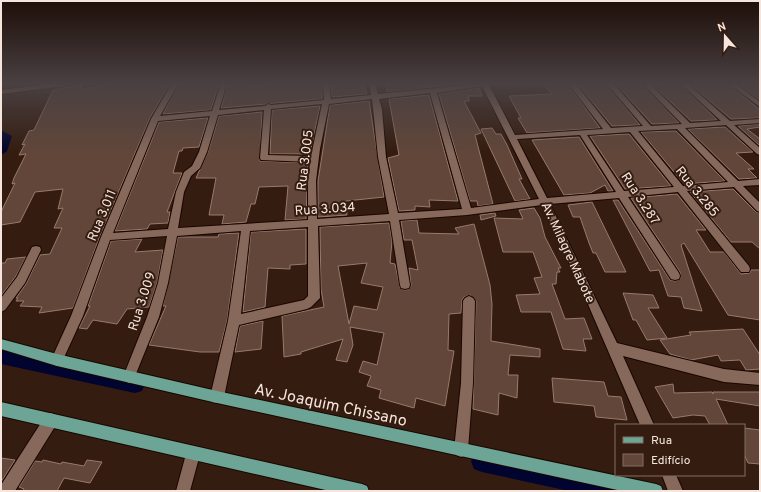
<svg xmlns="http://www.w3.org/2000/svg" width="761" height="492" viewBox="0 0 761 492" font-family="Overpass,sans-serif">
<rect width="100%" height="100%" fill="#341c10"/>
<g fill="none" stroke-linecap="round" stroke-linejoin="round">
<path fill="#00042e" fill-rule="evenodd" d="M1,130L12,136L7,151L1,155Z
M1,346L135,375L142,377L145,384L142,391L135,393L1,364Z
M482,450L619,480L627,483L630,491H569L482,472L474,469L471,461L474,453Z"/>
</g>
<path fill="#614639" stroke="#987a6c" fill-rule="evenodd" d="M105,83H170L150,118L100,236L73,308L39,313L42,307L20,306L24,301H16L18,298H16L26,284L40,255L50,254L62,228H54L63,208L58,209L63,189L35,192L20,222L1,225V212L15,183L12,184L14,178L26,154L19,155L25,144L22,145L29,131L34,130L53,90L82,85L81,89L104,86Z
M179,83H219L211,110L163,114Z
M228,83H253V87L271,84L322,83V99L221,108Z
M331,83H363L367,94L332,97Z
M386,83H471L387,92Z
M542,83H567L600,128L527,133L518,118H521L509,96L552,94Z
M577,83H605L640,125L612,126Z
M615,83H641L679,123L652,124Z
M673,83H679L717,120L691,121L653,85Z
M689,83H727L760,110V118L731,119Z
M738,83H760V100H759Z
M479,88L482,96H468L469,101H464L481,133L475,135L493,204L478,206L477,201H470L439,94Z
M429,95L458,201L429,200L430,207L415,206V210L399,211L388,158L399,155L389,99Z
M369,101L384,197L346,201L347,215L318,217V181L330,105Z
M320,106L310,154H270L272,110Z
M262,112L260,161L308,163L306,219L285,220L288,186L259,187L255,204H251L246,222L222,224L224,215H209L216,178H196L208,152L219,116Z
M208,118L199,147L183,148L182,151H179L173,173H182L167,212H170L168,223L150,224L147,229L115,231L159,122Z
M760,124V127L747,129L760,139V146L738,126Z
M725,127L753,152L736,153L754,169H748L757,178L739,179L688,129Z
M492,128L496,134H501L507,145L522,179H519L530,199L515,201L481,129Z
M676,131L725,181L684,184L641,132Z
M629,134L671,186L625,189L590,136Z
M579,137L613,191H608L605,185L590,193L564,195L532,140Z
M733,189L756,212L760,213V249L752,242H731L690,192Z
M677,194L706,230H696L710,252H724L741,274L750,273L751,270H760V320L728,315L684,243L681,245L702,311L684,308L681,297L668,296L659,270L650,271L613,200H618L670,280L675,281L680,279V272L631,198Z
M592,202L626,272H605L596,253H593L589,243L580,217H573L568,205Z
M534,208L540,218L545,237L561,268H558L560,272H557L556,284H552L565,319L584,318L592,339H583L586,351L563,349L551,312H521L516,295L540,294L534,278L542,277L533,252H503L494,218L523,219L519,210Z
M495,213L496,216L481,220L480,215Z
M417,220L419,233L459,234L455,228L474,224L490,285L492,304L491,341L540,349V357L510,355L508,375H518L517,398L499,393L498,415L473,409L476,301L470,295L464,297L462,300L461,313L449,314L448,350L454,351L445,406L416,398L414,408L379,398L381,390L367,386L371,376L359,372L363,361L377,365L384,333L350,327L353,345L347,362L336,360L343,339L301,352V354L284,357L282,316L324,307L321,289L320,227L389,223L392,241L390,263L395,264L400,288L405,290L409,289L411,285L409,268L418,270L412,240H404L401,221ZM367,263L361,283L383,287L377,310L354,306L349,324L338,266Z
M306,229V264L290,265V269L268,268L265,307L243,312L251,232Z
M239,233L227,321L219,352H200L149,345L166,306H163L178,237H218L219,234Z
M142,239L135,252L163,250L157,283L149,307L127,309L117,324L93,320L87,329L79,328L90,306H88L111,241Z
M26,257L16,276L1,296V263H5L7,259Z
M623,293L653,295L659,308H648L667,338L647,340L636,320H633Z
M263,321L261,349L235,352L240,326Z
M743,329L760,355V369L746,370L740,360L721,361L718,355L691,360L670,354L660,340L691,335L689,332Z
M552,378L604,382L608,396L621,397L627,420L596,417L594,406L554,402Z
M673,384L674,393L712,392L713,394V392H760V406L716,399L728,425H710L705,416L693,415L673,418L655,387Z
M744,428L760,430V464L748,463L744,454Z
M1,458L15,460L1,482Z
M43,460L61,464L62,462L84,466L87,460L102,462L90,483L64,478L57,491H23L24,489L19,487L35,461L42,462Z"/>
<g fill="none" stroke-linecap="round" stroke-linejoin="round">
<defs>
<path id="minor" d="M55,83H75L72,85L1,94V90Z
M172,83L178,84L160,116L212,111L221,83H227L219,110L265,106L268,104L271,105L324,100L323,83H329L331,99L371,95L369,83H375L378,94L488,83L515,135L603,129L568,83H575L611,128L643,126L606,83H613L651,126L682,124L642,83H649L690,123L721,121L680,83H687L730,121L760,119V123L734,125L760,148V155L757,154L726,125L685,128L738,181L760,179V185L743,186L760,203V212L757,211L734,187L687,191L749,266L750,269L749,272H741L678,192L628,197L679,273L680,276L679,279L675,280L671,279L619,198L550,204L617,343L724,369L760,373V385L724,382L623,356L654,425H640L584,295L542,205L467,215L399,220L410,285L409,288L405,289L401,288L400,285L390,221L318,226L320,298L311,307L307,309L239,325L224,397L222,402L217,403L212,402L210,397L228,321L241,231L177,236L168,283L159,317L133,381L129,383L125,381L123,377L147,317L158,283L167,236L110,240L83,316L61,364L57,366L53,364L51,360L71,316L101,237L151,119ZM482,86L539,199L471,208L437,93ZM430,93L462,209L398,213L386,157L382,109L379,99ZM372,99L378,157L389,214L317,219L316,181L320,149L329,104ZM322,104L311,156L268,155L271,109ZM264,110L260,158L261,160L310,162L308,181V220L178,228L184,192L191,176L200,168L207,152L218,115ZM210,116L199,152L192,166L184,172L176,192L168,229L113,233L158,121ZM677,129L728,182L683,186L638,131ZM630,132L674,187L624,191L587,135ZM580,135L616,192L547,198L517,139ZM308,227V296L304,300L241,314L250,231Z
M728,83H735L760,102V107Z
M36,246L40,247L41,250L25,283L5,310L1,312V298L17,277L32,247Z
M469,296L473,298L475,301L473,383L468,450L466,455L461,457L456,455L454,450L461,383L463,301L465,298Z
M51,413L56,415L58,420L56,425L15,491H1V485L46,415Z
M193,447L198,449L200,454L190,491H176L186,454L188,449Z
M662,475H676L683,491H668Z"/>
<path id="major" d="M1,339L57,354L217,391L656,484L661,486L663,491H622L217,403L57,366L1,349Z
M1,402L362,484L367,486L369,491H330L1,416Z"/>
</defs>
<use href="#minor" stroke="#1a0600" stroke-width="2"/>
<use href="#major" stroke="#1a0600" stroke-width="2"/>
<use href="#minor" fill="#86695b" fill-rule="evenodd"/>
<use href="#major" fill="#6ca595" fill-rule="evenodd"/>
</g>
<linearGradient id="sky" x2="0" y2="1"><stop stop-color="#1d0f09"/><stop offset="0.55" stop-color="#4a4042"/><stop offset="1" stop-color="#4a4042" stop-opacity="0"/></linearGradient>
<rect width="761" height="152" fill="url(#sky)"/>
<g text-anchor="middle" stroke-width="4" stroke-linejoin="round" paint-order="stroke">
<g font-size="13" fill="#f6e5dd" stroke="#341c10">
<text transform="translate(304 160) rotate(-83)" y="5">Rua 3.005</text>
<text transform="translate(698 191) rotate(51)" y="5">Rua 3.285</text>
<text transform="translate(641 198) rotate(57)" y="5">Rua 3.287</text>
<text transform="translate(325 208) rotate(-4)" y="5">Rua 3.034</text>
<text transform="translate(101 215) rotate(-67)" y="5">Rua 3.011</text>
<text transform="translate(569 252) rotate(65)" y="5">Av. Milagre Mabote</text>
<text transform="translate(141 301) rotate(-72)" y="5">Rua 3.009</text>
</g>
<g font-size="16" fill="#f6e5dd" stroke="#341c10">
<text transform="translate(331 404) rotate(12)" y="6">Av. Joaquim Chissano</text>
</g>
</g>
<rect width="761" height="492" fill="none" stroke="#f6e5dd" stroke-width="4"/>
<rect x="615" y="424" width="130" height="52" fill="#341c10" stroke="#826c62"/>
<rect x="623" y="437" width="20" height="6" fill="#6ca595" stroke="#826c62"/>
<text x="651" y="444" font-size="12" fill="#f6e5dd">Rua</text>
<rect x="623" y="454" width="20" height="12" fill="#614639" stroke="#826c62"/>
<text x="651" y="464" font-size="12" fill="#f6e5dd">Edifício</text>
<g transform="translate(725 36) rotate(340)" stroke="#341c10" stroke-width="3" paint-order="stroke">
<path d="M0-3L7 15L0 10L-7 15Z" fill="#f6e5dd"/>
<text y="-6" font-size="11" font-weight="bold" text-anchor="middle" fill="#f6e5dd">N</text>
</g>
</svg>
